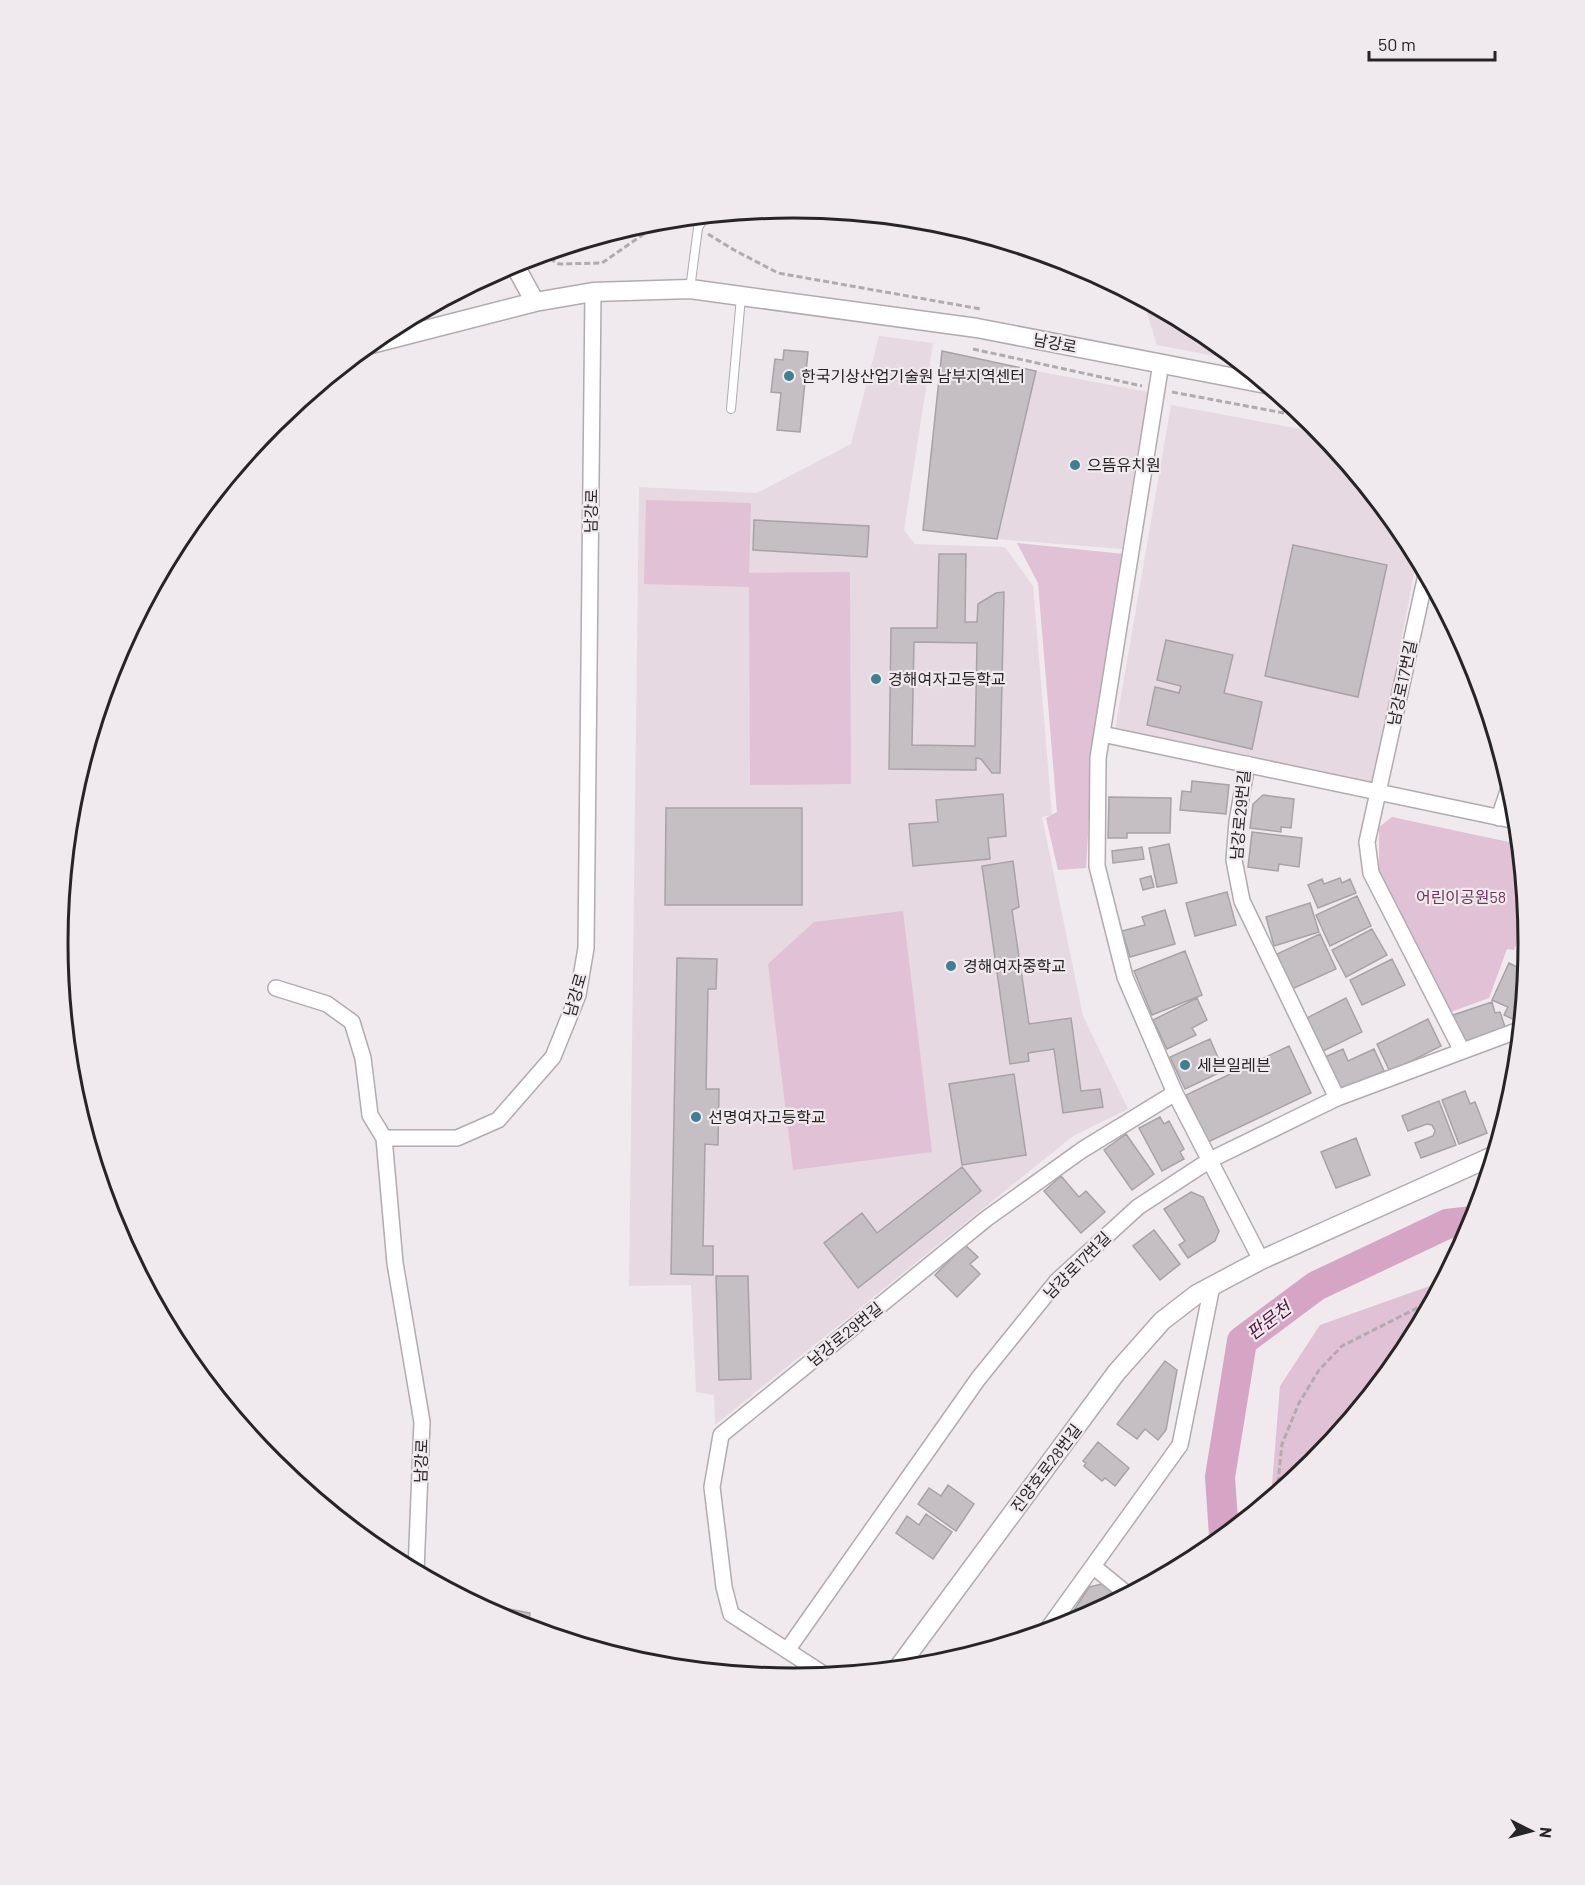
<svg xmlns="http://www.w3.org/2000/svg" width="1585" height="1885" viewBox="0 0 1585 1885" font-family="Barlow,'Noto Sans KR',sans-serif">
<rect width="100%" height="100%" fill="#f0e9ed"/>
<path fill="#e7d9e1" d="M1143,300L1201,331L1237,360L1157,345Z
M879,336L933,343L904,530L915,544L1005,547L1033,586L1052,815L1042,817L1083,1016L1128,1109L1073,1136L715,1425L714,1395L696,1392L691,1285L629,1286L639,487L757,493L851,444Z
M1036,371L1148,392L1122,549L997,539Z
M1171,405L1322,433L1404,534L1417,557L1374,786L1115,731Z"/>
<path fill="#e0c1d5" d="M646,500L751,503L749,573L850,572L851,784L750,785L749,587L644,584Z
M1017,543L1124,554L1094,733L1086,868L1058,870L1046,818L1057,812L1038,583Z
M1392,817L1518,844L1526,921L1514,950L1507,949L1489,998L1448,1013L1379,874V827Z
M903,911L932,1152L793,1170L768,964L814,922Z
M1441,1282L1404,1351L1312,1463L1271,1497L1280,1386L1320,1325Z"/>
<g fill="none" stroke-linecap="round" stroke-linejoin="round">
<path stroke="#d6a4c4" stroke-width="30" d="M1224,1535L1220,1477L1242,1341L1316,1286L1447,1224L1473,1221"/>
</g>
<path fill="#c5bfc3" stroke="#a8a2a6" stroke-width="1.5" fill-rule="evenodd" d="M784,350L808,352L800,432L777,430L781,393L771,392L775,359L783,360Z
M942,351L1036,371L997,539L923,530Z
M754,520L869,526L867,557L753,550Z
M1293,545L1387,565L1358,697L1265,676Z
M939,554H966L965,622H977L978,604L996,593L1004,592L1000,773H992L981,759L976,758V770L889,769L891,628H937ZM914,642L977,643L975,746L912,745Z
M1166,640L1233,655L1224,693L1262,702L1252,749L1147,725L1155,687L1179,693L1181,686L1157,680Z
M1192,781L1229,785L1226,814L1180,810L1182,791L1191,792Z
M1003,794L1006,836L988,838L990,859L913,866L909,824L938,822L936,800Z
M1263,795L1294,799L1291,828L1281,827V832L1250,828L1253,804Z
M1109,797L1171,798L1170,833H1127V838H1108Z
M666,808H802V905H665Z
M1252,832L1302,838L1299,867L1279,864L1278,871L1248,867Z
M1169,844L1177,883L1157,887L1149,848Z
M1142,847L1144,859L1113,863L1112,851Z
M1013,861L1019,907L1012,910L1029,1024L1071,1018L1081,1091L1100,1089L1103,1107L1063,1113L1054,1049L1028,1053L1029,1061L1010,1064L982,866Z
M1151,876L1154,887L1143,890L1140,879Z
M1340,878L1342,883L1350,879L1356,893L1318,908L1308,885L1322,879L1324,884Z
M1227,892L1236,925L1195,936L1186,903Z
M1357,896L1371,926L1330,946L1316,915Z
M1310,903L1319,932L1274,946L1266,917Z
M1165,910L1175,944L1130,957L1122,931L1145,925L1142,917Z
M1372,929L1387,955L1346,977L1332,950Z
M1320,934L1336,969L1292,989L1277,954Z
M1185,951L1202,995L1152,1015L1134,971Z
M677,958L717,959L716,989H708L706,1089H719L718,1145L705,1144L703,1246H713V1275L671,1274Z
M1392,959L1405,985L1362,1005L1350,980Z
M1509,963L1525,971L1521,1012L1517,1021L1504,1015L1508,1007L1492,1000Z
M1197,998L1207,1020L1192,1028L1196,1035L1167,1049L1153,1020Z
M1346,998L1362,1032L1319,1053L1303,1020Z
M1492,1002L1495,1013L1500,1012L1506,1030L1470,1042L1462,1039L1453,1015Z
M1428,1019L1441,1046L1390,1072L1377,1044Z
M1210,1039L1222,1067L1219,1073L1185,1089L1170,1057Z
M1289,1046L1311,1093L1208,1142L1186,1095Z
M1343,1049L1348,1061L1374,1049L1384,1071L1338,1092L1323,1058Z
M1014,1074L1026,1155L962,1165L949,1084Z
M1465,1091L1470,1104L1475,1102L1487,1133L1459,1144L1442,1100Z
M1439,1101L1456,1145L1421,1158L1415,1143L1433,1136L1435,1131L1432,1125L1427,1124L1408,1131L1402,1116Z
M1160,1117L1164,1124L1169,1121L1184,1149L1180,1152L1184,1159L1162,1171L1139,1128Z
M1126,1134L1154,1174L1132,1190L1104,1150Z
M1356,1138L1370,1175L1336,1188L1321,1152Z
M962,1167L981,1191L858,1288L824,1243L862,1213L877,1233Z
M1061,1176L1079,1197L1086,1191L1105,1212L1081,1233L1044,1191Z
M1191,1192L1203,1197L1219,1231L1215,1241L1188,1258L1179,1245L1185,1241L1164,1209Z
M1154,1230L1180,1264L1160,1280L1133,1246Z
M965,1245L978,1257L970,1264L980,1274L957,1297L935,1275Z
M716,1276H748L751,1379L719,1380Z
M1165,1361L1177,1370L1166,1430L1158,1440L1145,1429L1137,1439L1117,1424Z
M1098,1442L1129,1468L1115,1486L1105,1478L1102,1481L1084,1466L1086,1463L1083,1461Z
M948,1485L974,1504L956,1531L918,1504L929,1488L941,1496Z
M926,1514L952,1532L933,1559L896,1533L907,1516L919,1525Z
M1102,1584L1113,1593L1105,1605L1074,1622L1065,1624L1089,1587Z
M498,1607L530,1613L528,1627L511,1622L497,1614Z"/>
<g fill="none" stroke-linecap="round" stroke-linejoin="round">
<defs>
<path id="service" d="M690,289L698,228L705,216
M731,409L741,297"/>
<path id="minor" d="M1161,363L1098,758L1097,866L1125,977L1175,1093L1261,1260
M1426,575L1367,842L1371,873L1462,1051
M1102,734L1516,821
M1247,764L1237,822L1234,860L1242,901L1337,1098
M1499,818L1510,785
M276,988L327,1004L352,1022L363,1058L370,1115L384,1138
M1094,1567L1127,1594
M416,1571L422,1422L395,1263L384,1138H457L498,1120L553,1057L578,995L586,948L593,292
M1047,1630L1180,1445L1212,1286
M788,1649L978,1379L1057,1281L1138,1207L1210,1160L1337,1098L1519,1030
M825,1675L731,1614L724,1587L712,1487L721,1435L986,1219L1082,1150L1175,1093"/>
<path id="tertiary" d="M513,262L535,302L593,292L690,289L977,328L1266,384
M367,345L535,302
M898,1668L1116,1373L1162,1321L1197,1294L1261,1260L1493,1156"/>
</defs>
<use href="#service" stroke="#b1abaf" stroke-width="10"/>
<use href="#minor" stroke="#b1abaf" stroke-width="18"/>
<use href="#tertiary" stroke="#b1abaf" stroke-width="21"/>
<path stroke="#b1abae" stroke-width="3" stroke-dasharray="6 3" stroke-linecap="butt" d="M682,218L690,223
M708,234L734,250L778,273L981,309
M542,254L559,264L602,263L664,220
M973,349L1142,386
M1172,392L1305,417
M1277,1492L1282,1444L1299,1403L1319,1370L1342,1346L1431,1301"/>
<use href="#service" stroke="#fff" stroke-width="8"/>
<use href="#minor" stroke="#fff" stroke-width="15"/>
<use href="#tertiary" stroke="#fff" stroke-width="18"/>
</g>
<g fill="#3e8091" stroke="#f0e9ed" stroke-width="2">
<circle cx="789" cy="376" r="6"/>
<circle cx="1075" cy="465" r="6"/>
<circle cx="876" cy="679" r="6"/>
<circle cx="951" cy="966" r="6"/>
<circle cx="1185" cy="1065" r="6"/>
<circle cx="696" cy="1117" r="6"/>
</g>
<g text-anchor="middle" stroke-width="4.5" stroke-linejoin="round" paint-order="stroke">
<g font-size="16" fill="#272426" stroke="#f0e9ed">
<text transform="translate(1055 343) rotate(11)" y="6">남강로</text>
<text transform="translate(591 511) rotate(-89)" y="6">남강로</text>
<text transform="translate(1402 683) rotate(-78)" y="6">남강로17번길</text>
<text transform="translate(1240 815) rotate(-85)" y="6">남강로29번길</text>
<text transform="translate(575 995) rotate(-74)" y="6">남강로</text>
<text transform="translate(1077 1265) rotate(-45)" y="6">남강로17번길</text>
<text transform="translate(845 1334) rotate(-39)" y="6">남강로29번길</text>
<text transform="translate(421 1461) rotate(-88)" y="6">남강로</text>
<text transform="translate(1046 1468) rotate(-53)" y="6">진양호로28번길</text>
</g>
<g font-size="16" fill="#272426" stroke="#f0e9ed" text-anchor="start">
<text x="801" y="382">한국기상산업기술원 남부지역센터</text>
<text x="1087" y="471">으뜸유치원</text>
<text x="888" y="685">경해여자고등학교</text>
<text x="963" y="972">경해여자중학교</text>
<text x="1197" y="1071">세븐일레븐</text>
<text x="708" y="1123">선명여자고등학교</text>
</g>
<g font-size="16" fill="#70345e" stroke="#f0e9ed">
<text x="1461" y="903">어린이공원58</text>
</g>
<g font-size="18" font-style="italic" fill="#511641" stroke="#f0e9ed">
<text transform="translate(1269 1321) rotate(-37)" y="6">판문천</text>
</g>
</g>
<path d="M0 0H1585V1885H0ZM68 943a725 725 0 1 1 1450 0a725 725 0 1 1-1450 0Z" fill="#f0e9ed" fill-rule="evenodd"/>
<path fill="none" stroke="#272426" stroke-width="3" d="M68 943a725 725 0 1 1 1450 0a725 725 0 1 1-1450 0Z"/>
<g transform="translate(1531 1831) rotate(96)" stroke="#f0e9ed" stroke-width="4.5" paint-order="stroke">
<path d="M0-4.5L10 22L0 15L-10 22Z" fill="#272426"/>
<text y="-9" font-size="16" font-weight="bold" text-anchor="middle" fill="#272426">N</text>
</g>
<path d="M1369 51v9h126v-9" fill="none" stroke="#272426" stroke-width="3"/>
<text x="1378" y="51" font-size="18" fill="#272426" stroke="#f0e9ed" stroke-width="4.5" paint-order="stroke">50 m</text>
</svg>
